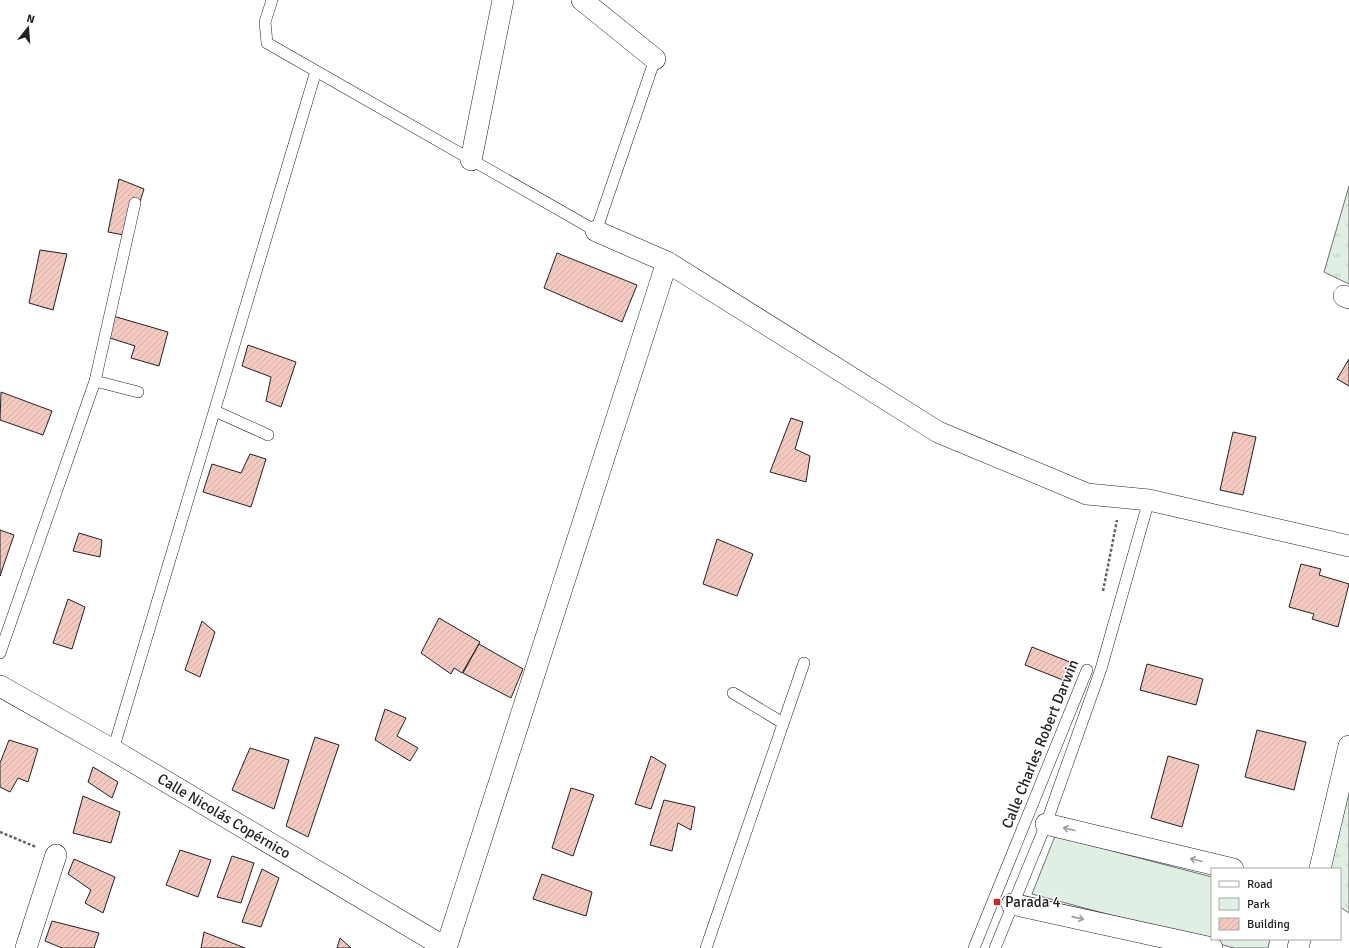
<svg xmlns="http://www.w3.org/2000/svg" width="1349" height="948" viewBox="0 0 1349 948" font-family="Signika,sans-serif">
<defs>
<pattern id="grass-tufts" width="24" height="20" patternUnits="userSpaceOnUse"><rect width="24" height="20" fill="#e0efe3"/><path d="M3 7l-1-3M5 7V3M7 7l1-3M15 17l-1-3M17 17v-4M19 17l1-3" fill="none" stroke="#c0cdc2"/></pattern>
<pattern id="building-hatch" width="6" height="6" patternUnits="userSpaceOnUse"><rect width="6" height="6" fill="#f3c9c0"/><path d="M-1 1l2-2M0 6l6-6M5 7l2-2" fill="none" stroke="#d0aca5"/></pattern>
</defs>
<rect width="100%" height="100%" fill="#fff"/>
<path fill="url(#grass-tufts)" stroke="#6f6f6f" d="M1349,186V284L1324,272Z
M1349,785V913L1340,907V869H1330Z"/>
<path fill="#e0efe3" stroke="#6f6f6f" d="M1055,836L1212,877V939H1270L1268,948H1234L1032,894Z"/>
<path fill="url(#building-hatch)" stroke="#222" d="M119,179L144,189L129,236L108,232Z
M40,250L67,254L53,310L29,303Z
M557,253L637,285L622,322L544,288Z
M113,316L168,332L159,366L131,358L135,346L107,337Z
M248,345L296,362L281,407L266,401L271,377L242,366Z
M1349,359V386L1337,379Z
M1,392L52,411L43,435L0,420Z
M791,418L803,422L795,449L810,456L806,482L770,472Z
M1233,432L1256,437L1243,495L1220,490Z
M250,454L266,459L251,507L203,492L212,464L241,473Z
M0,530L14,535L0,576Z
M79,533L102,540L100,557L73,551Z
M717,539L753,554L737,596L703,584Z
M1301,564L1321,569L1319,575L1349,584L1338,627L1312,619L1314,614L1289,607Z
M68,599L85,607L72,649L53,643Z
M439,618L480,642L462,673L454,668L451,674L421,653Z
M202,621L215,632L200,677L185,670Z
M479,644L523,669L511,698L463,673Z
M1032,647L1075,664L1068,682L1025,665Z
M1147,664L1203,679L1196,705L1140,690Z
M385,709L406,718L397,736L418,748L410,761L375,740Z
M1257,730L1306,742L1294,790L1245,777Z
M315,737L339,745L308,837L286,826Z
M9,740L38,749L28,782L18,778L10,792L0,787V763Z
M250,748L289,760L274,809L232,790Z
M651,756L666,765L651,809L635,804Z
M1168,756L1199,765L1182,827L1151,818Z
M93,767L118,782L112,798L88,782Z
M571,788L594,795L573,856L552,848Z
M83,796L120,812L111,843L73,833Z
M664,800L695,807L691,830L678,823L672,851L650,845Z
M180,850L211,860L198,897L166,885Z
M232,856L254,863L241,903L217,897Z
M74,859L115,877L103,913L85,903L91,890L68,874Z
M262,869L279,878L261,927L242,922Z
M542,874L592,892L586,916L533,899Z
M52,921L99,933L94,948H62L45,941Z
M204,932L245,948H201Z
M340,938L351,948H337Z"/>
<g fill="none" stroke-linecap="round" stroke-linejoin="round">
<defs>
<path id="service" d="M272,0L265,22L267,43L596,231L655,59
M95,381L138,392
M215,411L268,435
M0,653L95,381L135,203
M733,693L783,723
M113,750L316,71
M706,948L804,663
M974,948L1087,670
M995,948L1046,824L1101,669L1149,500"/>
<g id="minor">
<path d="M582,0L655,59"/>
<path d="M471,160L503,0"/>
<path d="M596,231L667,262L938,432L1087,494L1149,500L1349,546"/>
<path d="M1344,296L1349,298"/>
<path id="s1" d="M0,686L113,750L446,948"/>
<path d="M1046,824L1233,869"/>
<path d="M1320,869L1349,746"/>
<path d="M1012,904L1212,948"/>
<path d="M26,948L56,855"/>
<path d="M446,948L667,262"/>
<path d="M1298,948L1300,939"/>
</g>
</defs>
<use href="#service" stroke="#222" stroke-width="12"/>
<use href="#minor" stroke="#222" stroke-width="22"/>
<path stroke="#646464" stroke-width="2.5" stroke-dasharray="3 2" stroke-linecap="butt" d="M1103,591L1117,520
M0,832L36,847"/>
<use href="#service" stroke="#fff" stroke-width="11"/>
<use href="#minor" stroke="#fff" stroke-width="21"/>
</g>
<defs><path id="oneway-shaft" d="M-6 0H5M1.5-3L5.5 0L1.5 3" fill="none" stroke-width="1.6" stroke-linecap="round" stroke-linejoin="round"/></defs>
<g stroke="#9c9c9c">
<use href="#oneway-shaft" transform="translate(1069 829) rotate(-166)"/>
<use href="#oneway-shaft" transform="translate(1196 860) rotate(-166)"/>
<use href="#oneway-shaft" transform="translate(1078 918) rotate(13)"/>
</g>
<rect fill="#c62828" stroke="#fff" stroke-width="1.5" x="993" y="898" width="8" height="8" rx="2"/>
<g text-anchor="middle" stroke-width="3" stroke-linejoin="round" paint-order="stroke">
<g font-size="15" fill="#222" stroke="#fff">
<text transform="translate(1040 744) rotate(-68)" y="5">Calle Charles Robert Darwin</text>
<text dy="5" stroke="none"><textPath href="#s1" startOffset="259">Calle Nicolás Copérnico</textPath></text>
</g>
<g font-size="15" fill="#222" stroke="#fff" text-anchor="start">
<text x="1005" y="907">Parada 4</text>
</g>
</g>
<rect x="1211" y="868" width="130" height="72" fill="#ffffff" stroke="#a7a7a7"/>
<rect x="1219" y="881" width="20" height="6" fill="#ffffff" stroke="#a7a7a7"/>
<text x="1247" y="888" font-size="12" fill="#222222">Road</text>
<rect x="1219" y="898" width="20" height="12" fill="#e0efe3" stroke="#a7a7a7"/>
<text x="1247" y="908" font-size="12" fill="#222222">Park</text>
<rect x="1219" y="918" width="20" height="12" fill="url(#building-hatch)" stroke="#a7a7a7"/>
<text x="1247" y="928" font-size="12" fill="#222222">Building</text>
<g transform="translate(28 28) rotate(17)" stroke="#ffffff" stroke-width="3" paint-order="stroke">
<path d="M0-3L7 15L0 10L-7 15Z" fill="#222222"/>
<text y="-6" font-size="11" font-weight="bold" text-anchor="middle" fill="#222222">N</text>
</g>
</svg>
